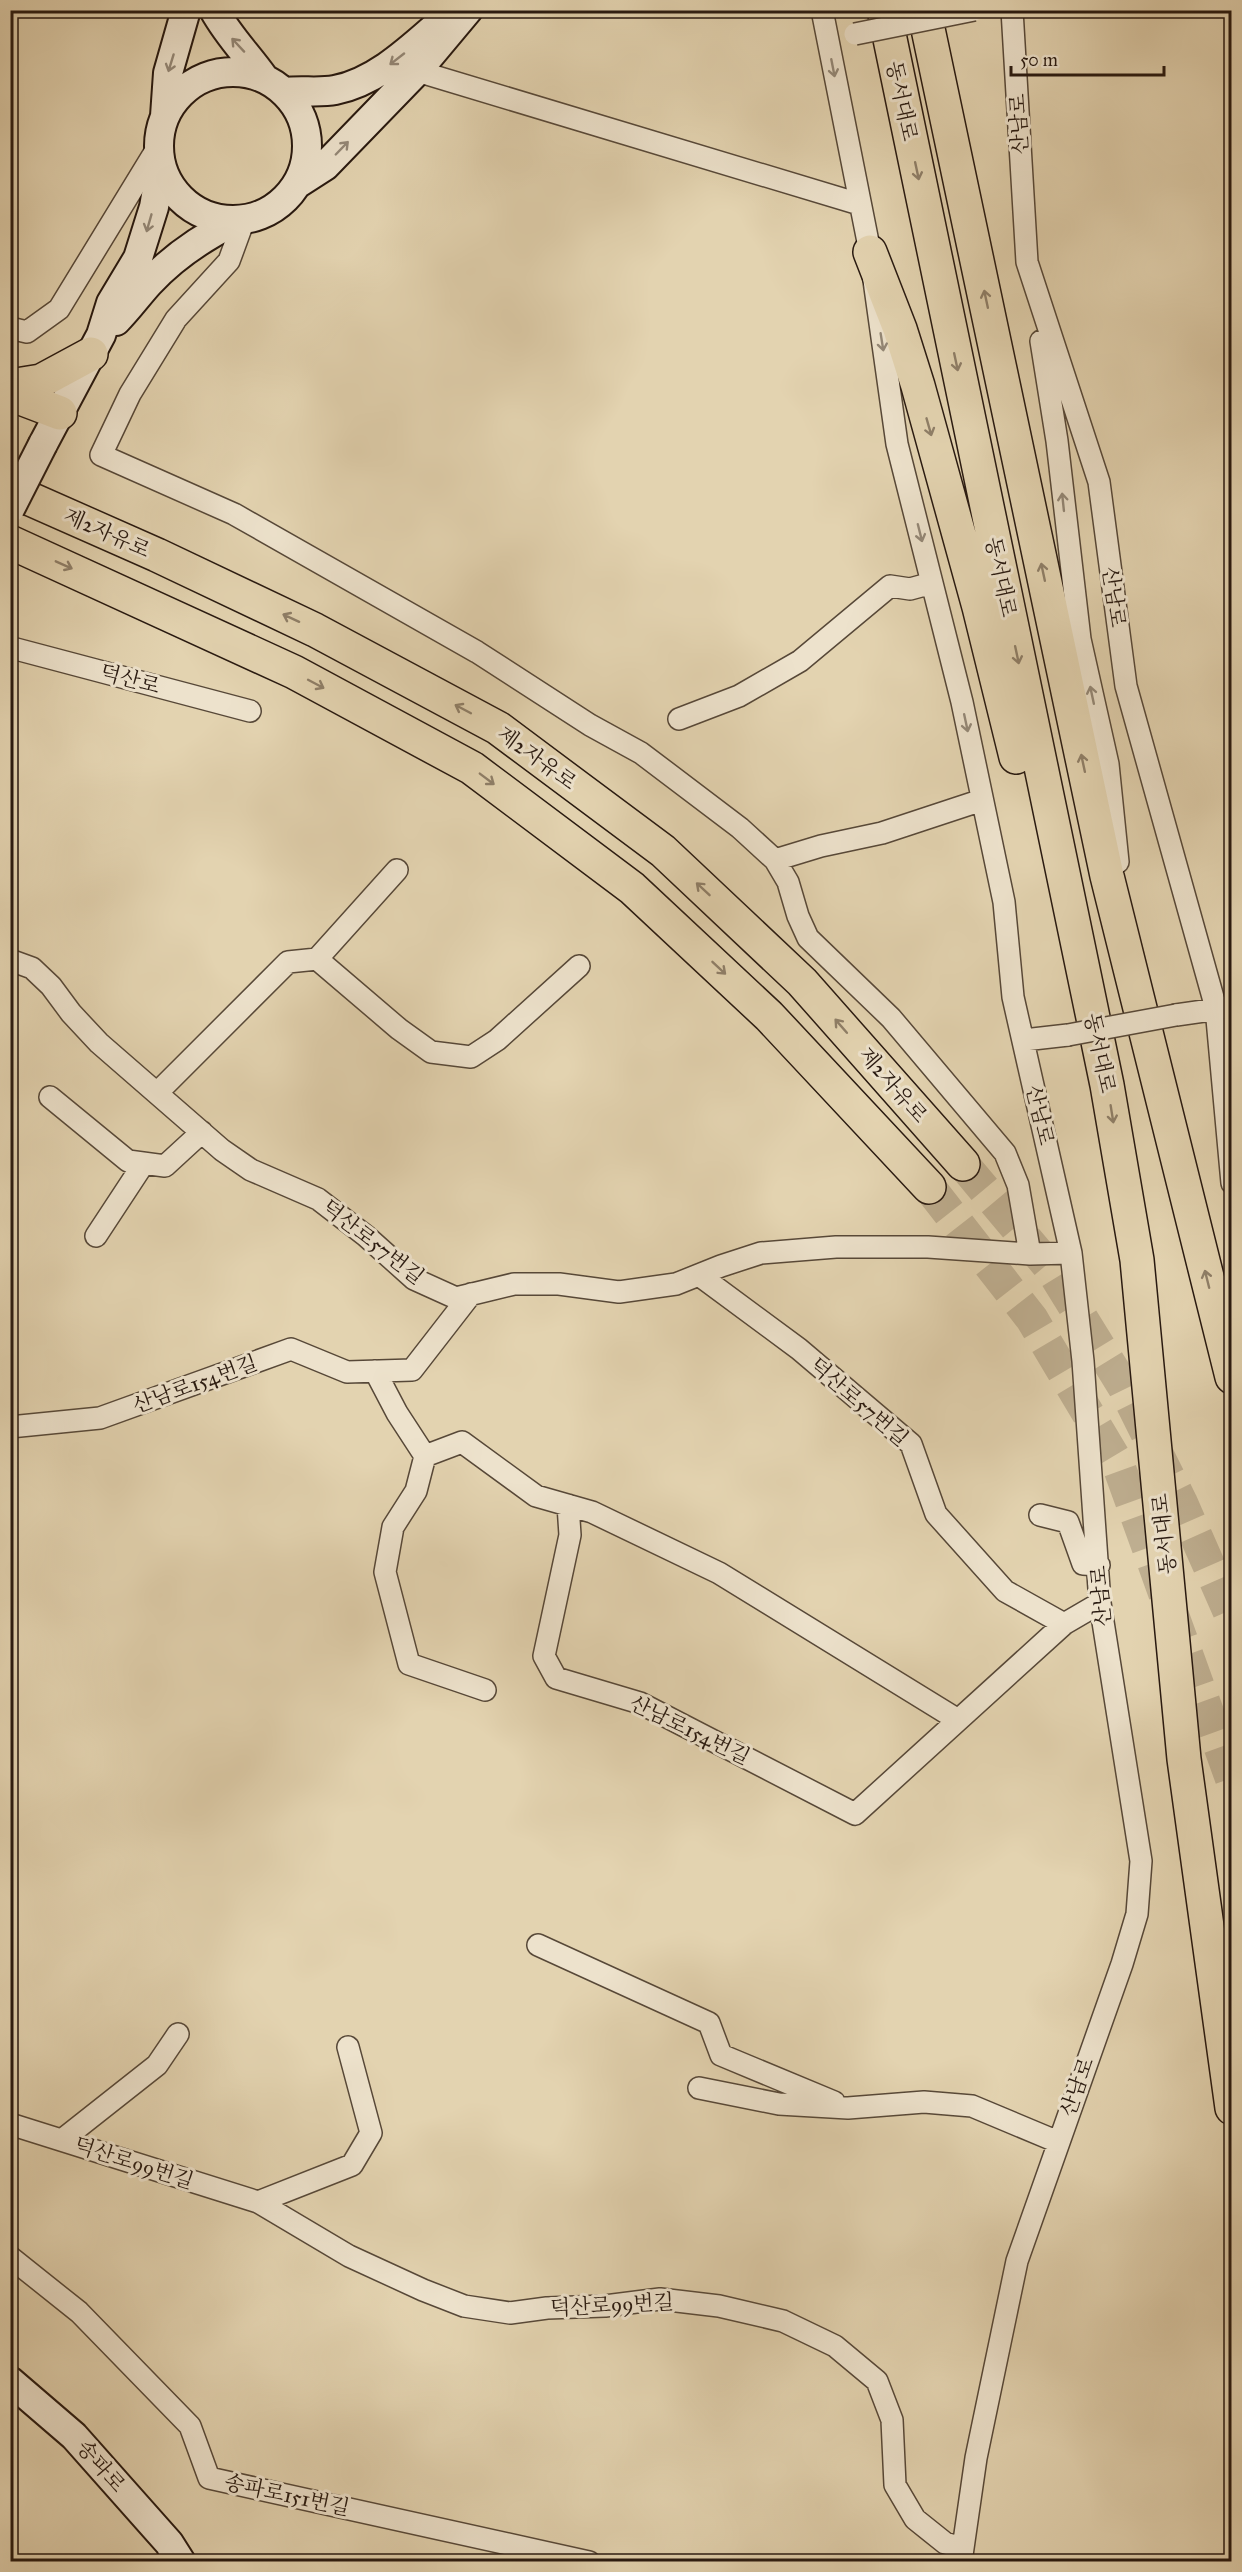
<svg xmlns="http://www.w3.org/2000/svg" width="1242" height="2572" viewBox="0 0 1242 2572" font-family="'IM FELL Great Primer','Noto Serif KR',serif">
<rect width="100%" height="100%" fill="#e3d3b0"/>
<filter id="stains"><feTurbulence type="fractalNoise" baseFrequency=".00333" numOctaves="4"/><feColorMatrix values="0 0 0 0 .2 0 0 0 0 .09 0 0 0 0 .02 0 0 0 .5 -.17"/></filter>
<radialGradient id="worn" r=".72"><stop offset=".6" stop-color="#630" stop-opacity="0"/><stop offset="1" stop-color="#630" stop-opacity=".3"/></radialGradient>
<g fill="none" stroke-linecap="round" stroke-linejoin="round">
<path stroke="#beae90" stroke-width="33" stroke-dasharray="33 16" stroke-linecap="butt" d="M963,1164L1052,1270L1124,1387L1181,1502L1232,1618
M929,1187L1032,1319L1118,1464L1232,1780"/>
<defs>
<path id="lane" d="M166,10L184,16"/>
<path id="street" d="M822,10L870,252L897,444L962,702L1004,902L1013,997L1071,1253L1083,1361L1100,1603L1141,1861L1137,1914L1122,1964L1017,2261L976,2458L961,2562
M1012,10L1027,262L1099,482L1126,686L1216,1008L1232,1183
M417,71L859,204
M244,220L229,261L176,319L130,394L101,455L234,514L477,652L590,725L641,753L740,828L775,860L788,882L798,916L808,938L891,1018L1005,1153L1018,1185L1030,1254
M10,328L27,332L59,309L158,147
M1041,341L1057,441L1080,639L1108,764L1118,862
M10,651L16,649L250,711
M679,719L739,696L800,661L890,586L910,589L932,583
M775,860L821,846L882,833L982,800
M317,959L397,870
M10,960L32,968L51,986L71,1013L99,1043L222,1150L251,1170L318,1199L366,1236L414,1279L456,1298L514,1284H559L619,1292L676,1284L721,1266L761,1253L836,1247H928L1030,1254L1071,1253
M1176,1015L1232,1007
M1024,1040L1068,1035
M157,1093L288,962L317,959L399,1029L431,1052L471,1057L497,1040L579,966
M50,1097L128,1161L165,1166L202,1132
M96,1236L144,1163
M699,1275L799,1349L911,1444L936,1514L1005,1591L1064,1624
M375,1371L397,1413L425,1456L462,1442L536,1496L592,1512L719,1573L958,1720
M10,1427L100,1418L291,1349L347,1372L412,1370L471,1294
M425,1456L416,1491L393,1527L385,1572L409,1664L485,1690
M568,1505L570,1535L544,1656L556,1678L640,1703L855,1814L1064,1624L1100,1603
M1040,1515L1068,1522L1083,1564L1099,1565
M538,1945L709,2023L721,2055L834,2102
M699,2088L779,2104L848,2108L924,2102L972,2106L1058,2142
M10,2124L258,2202L349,2256L423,2290L464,2306L510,2313L547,2308L605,2306L660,2299L719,2306L783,2321L835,2346L877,2381L892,2420L895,2485L915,2519L945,2543L963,2548
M62,2140L157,2065L178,2034
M258,2202L352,2165L371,2133L348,2047
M10,2257L79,2312L190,2426L209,2478L589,2562"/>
<path id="secondary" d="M214,10C229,37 247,54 264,78
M159 146a74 74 0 1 1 148 0a74 74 0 1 1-148 0Z
M285,92C301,90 320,93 335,90C376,82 410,49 440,23
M165,116L168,73L186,10
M297,184L325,166L417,71L468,10
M116,321C128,309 138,295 149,283C174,256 203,237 235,221
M43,444L101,335L111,303L138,258L154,207L161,166
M10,2381L74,2436L169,2543L181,2562"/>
<path id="highway" d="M884,10L1107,1085L1137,1260L1184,1759L1232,2108
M924,10L1107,876L1232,1377
M870,252L900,329L918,386L979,607L1016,757
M10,386L41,381L91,354
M10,394L60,413
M10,490L157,555L315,630L498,728L663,851L802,982L963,1164
M10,542L294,672L472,768L632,888L769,1016L929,1187"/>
</defs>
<use href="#lane" stroke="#574838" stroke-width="14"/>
<use href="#street" stroke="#574838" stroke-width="24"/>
<use href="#secondary" stroke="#281910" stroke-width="32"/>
<use href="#highway" stroke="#281910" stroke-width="36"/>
<use href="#lane" stroke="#ede2cc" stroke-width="10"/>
<use href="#street" stroke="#ede2cc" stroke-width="21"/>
<use href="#secondary" stroke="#ede2cc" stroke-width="28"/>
<use href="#highway" stroke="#e3d3b0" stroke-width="33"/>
<defs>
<path id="street-bridge" d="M855,34L974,10
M1068,1035L1176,1015"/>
<path id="secondary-bridge" d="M10,509L43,444"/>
</defs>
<use href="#street-bridge" stroke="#574838" stroke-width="24" stroke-linecap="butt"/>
<use href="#secondary-bridge" stroke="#281910" stroke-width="32" stroke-linecap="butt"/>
<use href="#street-bridge" stroke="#ede2cc" stroke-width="21"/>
<use href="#secondary-bridge" stroke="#ede2cc" stroke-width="28"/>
</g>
<defs><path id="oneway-shaft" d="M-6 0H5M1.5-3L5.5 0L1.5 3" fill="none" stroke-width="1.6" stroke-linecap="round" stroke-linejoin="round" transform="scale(1.5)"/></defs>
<g stroke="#948877">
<use href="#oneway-shaft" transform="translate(238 45) rotate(-133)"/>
<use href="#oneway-shaft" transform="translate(397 59) rotate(142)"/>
<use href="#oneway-shaft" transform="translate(171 63) rotate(107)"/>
<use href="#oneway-shaft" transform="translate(833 68) rotate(79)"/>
<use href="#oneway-shaft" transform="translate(342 148) rotate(-46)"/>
<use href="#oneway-shaft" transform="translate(149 223) rotate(106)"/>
<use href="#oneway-shaft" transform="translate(882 342) rotate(81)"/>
<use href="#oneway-shaft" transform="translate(1063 502) rotate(-96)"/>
<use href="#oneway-shaft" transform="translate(920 533) rotate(76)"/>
<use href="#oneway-shaft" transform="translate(1092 695) rotate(-102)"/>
<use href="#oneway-shaft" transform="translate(966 723) rotate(78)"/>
</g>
<g stroke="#8f7f68">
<use href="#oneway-shaft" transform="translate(917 171) rotate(78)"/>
<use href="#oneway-shaft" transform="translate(986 299) rotate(-102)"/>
<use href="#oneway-shaft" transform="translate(956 362) rotate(78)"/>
<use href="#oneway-shaft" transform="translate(929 427) rotate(74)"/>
<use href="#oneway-shaft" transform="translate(64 565) rotate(24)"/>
<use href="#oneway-shaft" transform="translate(1043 572) rotate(-102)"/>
<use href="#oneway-shaft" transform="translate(291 618) rotate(-155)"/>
<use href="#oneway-shaft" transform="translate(1017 655) rotate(78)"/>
<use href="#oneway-shaft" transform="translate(316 684) rotate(28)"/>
<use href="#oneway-shaft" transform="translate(463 709) rotate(-152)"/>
<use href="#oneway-shaft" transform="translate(1083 763) rotate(-102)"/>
<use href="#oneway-shaft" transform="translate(487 779) rotate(37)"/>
<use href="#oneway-shaft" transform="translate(703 889) rotate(-137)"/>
<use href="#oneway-shaft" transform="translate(719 968) rotate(43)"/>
<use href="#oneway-shaft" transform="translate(841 1026) rotate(-131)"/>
<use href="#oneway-shaft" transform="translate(1112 1114) rotate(81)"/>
<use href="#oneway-shaft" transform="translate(1207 1279) rotate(-104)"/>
</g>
<g text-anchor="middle" stroke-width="6" stroke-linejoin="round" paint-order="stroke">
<g font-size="21" fill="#281910" stroke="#ede2cc">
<text transform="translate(902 101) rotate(78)" y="7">동서대로</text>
<text transform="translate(1019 124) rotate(-93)" y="7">산남로</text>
<text transform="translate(107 533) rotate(24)" y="7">제2자유로</text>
<text transform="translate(1001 577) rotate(78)" y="7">동서대로</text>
<text transform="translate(1114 597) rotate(82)" y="7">산남로</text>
<text transform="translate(130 679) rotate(15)" y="7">덕산로</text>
<text transform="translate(537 758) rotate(36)" y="7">제2자유로</text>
<text transform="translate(1100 1053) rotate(78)" y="7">동서대로</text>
<text transform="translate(893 1085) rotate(49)" y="7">제2자유로</text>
<text transform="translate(1040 1115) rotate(77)" y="7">산남로</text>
<text transform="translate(373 1242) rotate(38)" y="7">덕산로57번길</text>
<text transform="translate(195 1384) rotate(-20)" y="7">산남로154번길</text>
<text transform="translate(859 1402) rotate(41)" y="7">덕산로57번길</text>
<text transform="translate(1164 1534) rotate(-96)" y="7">동서대로</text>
<text transform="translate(1101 1596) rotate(-95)" y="7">산남로</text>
<text transform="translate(690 1730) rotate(26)" y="7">산남로154번길</text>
<text transform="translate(1077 2087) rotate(-70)" y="7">산남로</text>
<text transform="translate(134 2163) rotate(18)" y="7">덕산로99번길</text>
<text transform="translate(612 2305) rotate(-3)" y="7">덕산로99번길</text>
<text transform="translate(101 2466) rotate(49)" y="7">송파로</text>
<text transform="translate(287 2495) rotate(12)" y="7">송파로151번길</text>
</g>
</g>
<rect width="1242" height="2572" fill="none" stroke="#e3d3b0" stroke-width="36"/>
<rect x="12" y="12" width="1218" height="2548" fill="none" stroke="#281910" stroke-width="3"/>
<rect x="18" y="18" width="1206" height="2536" fill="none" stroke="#281910" stroke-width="1.5"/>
<path d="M1011 66v9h153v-9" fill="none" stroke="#281910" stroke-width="3"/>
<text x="1020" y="66" font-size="18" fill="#281910" stroke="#ede2cc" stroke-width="4.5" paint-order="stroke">50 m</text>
<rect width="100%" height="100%" filter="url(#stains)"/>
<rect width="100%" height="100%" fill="url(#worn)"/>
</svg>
